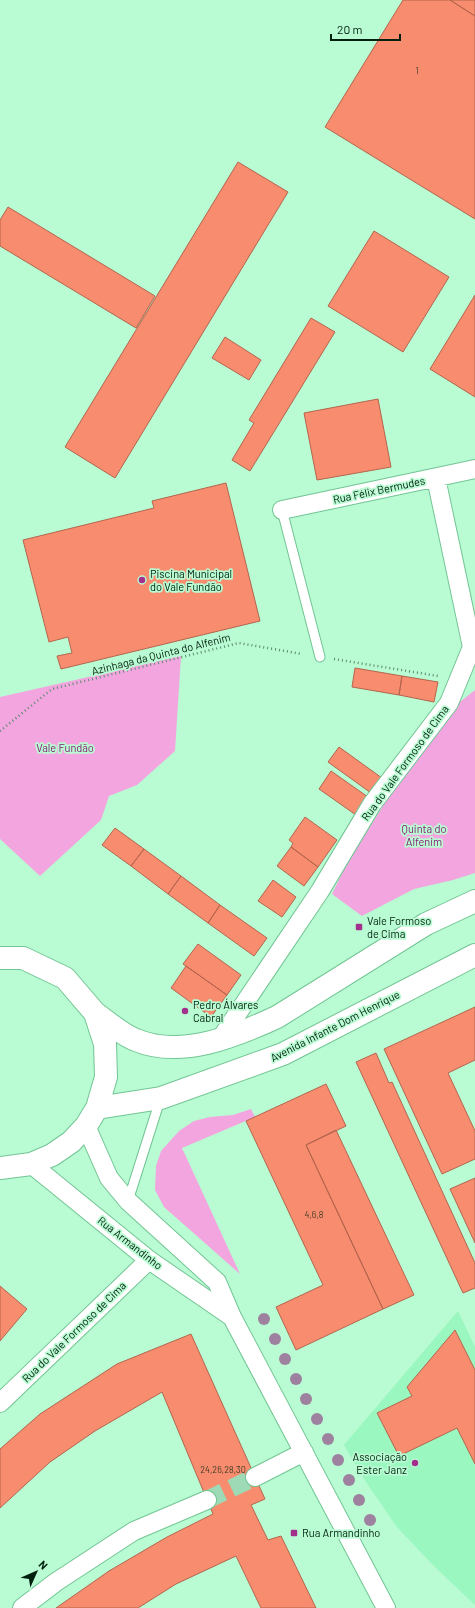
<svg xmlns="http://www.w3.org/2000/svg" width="475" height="1608" viewBox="0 0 475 1608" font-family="Barlow,sans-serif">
<rect width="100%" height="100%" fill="#b9fbd2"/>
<path fill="#9af7bf" d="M458,1311L475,1347V1605L433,1565L397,1527L366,1482L344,1445Z"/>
<path fill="#f3a5df" d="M181,656L175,751L137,785L109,796L101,820L40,876L0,839V697Z
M475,690V873L453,880L414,889L362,916L332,894L347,863L393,790L456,705Z
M251,1109L255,1117L182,1148L240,1274L164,1207L155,1190L156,1166L161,1151L179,1131L194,1121L210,1117L233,1115Z"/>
<path fill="#f88c6e" stroke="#b4654e" d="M403,0H450L475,16V219L325,127Z
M450,0H475V16Z
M238,162L288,192L115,478L65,447Z
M8,207L155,296L136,328L0,246V220Z
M374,231L449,277L403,352L328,306Z
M475,295V397L430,369Z
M311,318L335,332L250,471L232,460L254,423L249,420Z
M225,337L261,360L249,380L212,358Z
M378,399L391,467L317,480L304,413Z
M226,483L260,621L61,669L57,656L72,653L68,637L49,642L23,540L154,508L152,501Z
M355,668L402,676L399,695L352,687Z
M402,676L438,682L434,702L399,695Z
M339,747L382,778L371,793L328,762Z
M331,771L368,797L356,815L319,789Z
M305,817L337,840L318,867L291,847L293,843L289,840Z
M115,828L144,849L131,866L102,845Z
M291,847L318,867L304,886L277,866Z
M144,849L181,876L168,894L131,866Z
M181,876L220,905L208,923L168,894Z
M273,880L296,897L282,917L258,901Z
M220,905L267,938L254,956L208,923Z
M198,944L241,975L227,995L183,964Z
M186,966L227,995L211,1017L171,988Z
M475,1007V1060L448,1073L475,1131V1159L442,1174L384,1049Z
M376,1053L389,1083L392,1082L475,1263V1288L463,1293L356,1062Z
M326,1084L346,1126L306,1145L383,1309L296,1350L276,1307L323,1285L246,1121Z
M336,1130L414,1295L383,1309L306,1145Z
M475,1178V1243L450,1189Z
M0,1286L27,1309L0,1341Z
M455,1330L475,1370V1464L457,1428L399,1456L377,1413L412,1396L407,1387Z
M191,1334L265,1499L251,1505L268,1540L281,1536L316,1608H261L236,1556L176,1584L138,1608H56L109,1571L167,1537L213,1514L162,1392L95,1431L50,1462L0,1508V1449L40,1414L117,1364Z"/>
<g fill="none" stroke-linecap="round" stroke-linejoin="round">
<path stroke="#9ddab5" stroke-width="18" stroke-dasharray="18 9" stroke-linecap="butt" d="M207,1500L255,1477"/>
<defs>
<path id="lane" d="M282,510L320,657
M128,1201L160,1100"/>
<path id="street" d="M282,510L475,469
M221,1038L320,891L372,804L449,703L472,647L436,478
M86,1126L109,1178L128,1201L217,1282L232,1317L386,1608
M31,1164L149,1260L232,1317
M0,1403L149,1260
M255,1477L304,1452
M22,1608L56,1582L134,1531L207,1500"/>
<path id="highway" d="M0,958H23L65,978L95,1013L105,1044L106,1077L97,1108L86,1126L71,1142L52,1155L31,1164L0,1168
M95,1013C108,1022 122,1035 136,1040C181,1059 236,1036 277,1017L426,924L475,901
M97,1108L161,1098L283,1054L475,955"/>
</defs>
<use href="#lane" stroke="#72c594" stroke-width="11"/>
<use href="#street" stroke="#72c594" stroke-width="20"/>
<use href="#highway" stroke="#72c594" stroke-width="24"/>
<path stroke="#5a8b6e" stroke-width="2.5" stroke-dasharray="1 3" stroke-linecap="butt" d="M334,659L438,676
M0,731L52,689L239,643L302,654"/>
<use href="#lane" stroke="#fff" stroke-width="9"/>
<use href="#street" stroke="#fff" stroke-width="18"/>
<use href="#highway" stroke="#fff" stroke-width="22"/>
</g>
<g fill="#9e819e">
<circle cx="264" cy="1319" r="6"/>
<circle cx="275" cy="1339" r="6"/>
<circle cx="285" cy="1359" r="6"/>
<circle cx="296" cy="1379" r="6"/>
<circle cx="306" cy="1399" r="6"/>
<circle cx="317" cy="1419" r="6"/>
<circle cx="328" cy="1439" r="6"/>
<circle cx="338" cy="1460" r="6"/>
<circle cx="349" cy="1480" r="6"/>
<circle cx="359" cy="1500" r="6"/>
<circle cx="370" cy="1520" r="6"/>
</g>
<g fill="#a2308c" stroke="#b9fbd2" stroke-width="1.5">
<circle cx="142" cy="580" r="4"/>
<rect x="355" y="923" width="8" height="8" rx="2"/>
<circle cx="185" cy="1011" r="4"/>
<circle cx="415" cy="1463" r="4"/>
<rect x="290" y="1529" width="8" height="8" rx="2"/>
</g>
<g text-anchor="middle" stroke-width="3.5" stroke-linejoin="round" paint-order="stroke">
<g font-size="9" fill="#3e3b26">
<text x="417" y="74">1</text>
<text x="314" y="1218">4,6,8</text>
<text x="223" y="1473">24,26,28,30</text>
</g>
<g font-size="11" fill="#00200e" stroke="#b9fbd2">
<text transform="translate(379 490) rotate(-12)" y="4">Rua Félix Bermudes</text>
<text transform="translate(161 654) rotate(-14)" y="4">Azinhaga da Quinta do Alfenim</text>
<text transform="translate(405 763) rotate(-54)" y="4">Rua do Vale Formoso de Cima</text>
<text transform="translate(335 1026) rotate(-27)" y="4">Avenida Infante Dom Henrique</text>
<text transform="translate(130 1243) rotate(38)" y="4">Rua Armandinho</text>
<text transform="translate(74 1332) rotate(-44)" y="4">Rua do Vale Formoso de Cima</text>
</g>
<g font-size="11" fill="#00200e" stroke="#b9fbd2" text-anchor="start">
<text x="150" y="578">Piscina Municipal<tspan x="150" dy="13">do Vale Fundão</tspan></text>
<text x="367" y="925">Vale Formoso<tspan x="367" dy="13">de Cima</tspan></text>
<text x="193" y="1009">Pedro Álvares<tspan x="193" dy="13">Cabral</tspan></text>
<text x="407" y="1461" text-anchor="end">Associação<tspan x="407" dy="13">Ester Janz</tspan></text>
<text x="302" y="1537">Rua Armandinho</text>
</g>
<g font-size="11" fill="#871d74" stroke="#b9fbd2">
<text x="65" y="752">Vale Fundão</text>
<text x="424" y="833">Quinta do<tspan x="424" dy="13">Alfenim</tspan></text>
</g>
</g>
<g transform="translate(36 1572) rotate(45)" stroke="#b9fbd2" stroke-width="3" paint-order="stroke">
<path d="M0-3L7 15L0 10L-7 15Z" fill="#00200e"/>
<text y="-6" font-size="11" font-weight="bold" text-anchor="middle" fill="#00200e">N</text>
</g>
<path d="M331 34v6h69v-6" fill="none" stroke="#00200e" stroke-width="2"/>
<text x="337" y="34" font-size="12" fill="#00200e" stroke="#b9fbd2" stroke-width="3" paint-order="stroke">20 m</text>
</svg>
